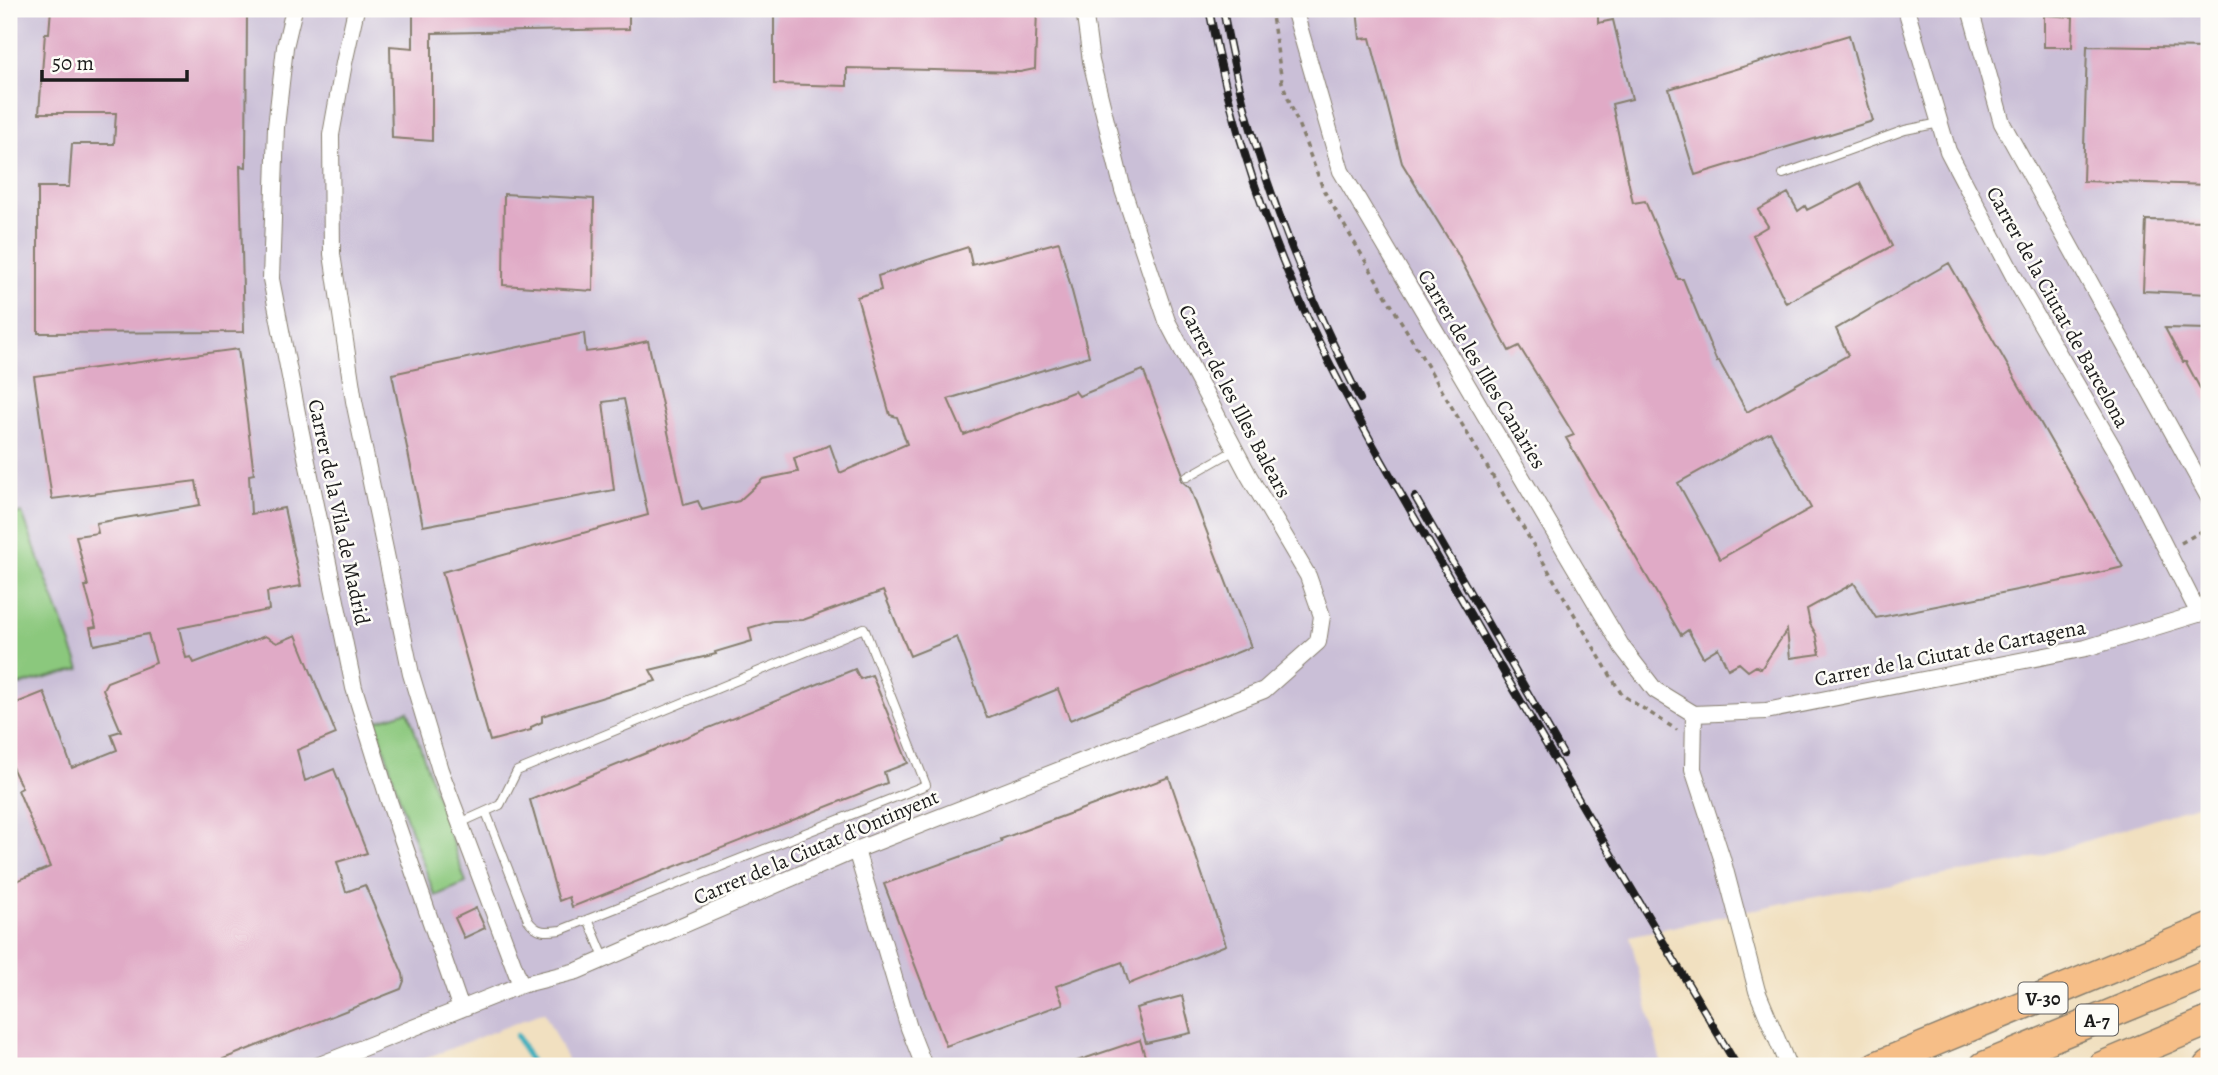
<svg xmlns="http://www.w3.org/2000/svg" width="2218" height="1075" viewBox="0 0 2218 1075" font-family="Alegreya,serif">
<rect width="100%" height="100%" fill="#fdfcf7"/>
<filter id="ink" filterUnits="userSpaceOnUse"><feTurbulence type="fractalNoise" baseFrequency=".0143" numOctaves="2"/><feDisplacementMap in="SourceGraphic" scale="14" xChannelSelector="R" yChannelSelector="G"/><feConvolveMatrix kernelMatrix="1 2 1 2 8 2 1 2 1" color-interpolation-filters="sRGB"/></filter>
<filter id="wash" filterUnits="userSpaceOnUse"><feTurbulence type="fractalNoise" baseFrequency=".00686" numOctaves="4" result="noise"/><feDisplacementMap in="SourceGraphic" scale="28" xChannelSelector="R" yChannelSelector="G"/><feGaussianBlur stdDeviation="1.57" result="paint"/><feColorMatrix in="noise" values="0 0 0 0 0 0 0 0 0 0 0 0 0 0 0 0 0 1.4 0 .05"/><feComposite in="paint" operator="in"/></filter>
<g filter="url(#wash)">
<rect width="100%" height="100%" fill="#f1e0c0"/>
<path fill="#cabfd7" d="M9,9H2209V801L2021,862L1793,901L1630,936L1662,1066H570L544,1012L406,1066H9Z"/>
<path fill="#8bc87d" stroke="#54724c" stroke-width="2" d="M22,513L80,669L9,688V515Z
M408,711L466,883L435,896L402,806L376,721Z"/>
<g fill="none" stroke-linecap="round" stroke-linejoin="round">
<path stroke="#42b0be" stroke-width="6" d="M517,1036L533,1066"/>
</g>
<g id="blocks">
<path fill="#e0aac6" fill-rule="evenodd" d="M51,9H213L247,11L246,167L240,166L244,332L38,333V187H69L72,144H114L116,113H39L45,33H49Z
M413,9H629V29L432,33V141L392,138L390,46L413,48Z
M774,9H1037L1035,69L1020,72L847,68V86L774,84Z
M1357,9H1598V23L1613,20L1632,99L1612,104L1633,203L1645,201L1678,279H1683L1717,362L1719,361L1747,412L1848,355L1836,329L1949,263L2123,567L2077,578L1876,618L1854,583L1807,609L1810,624L1816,634L1820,654L1790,658L1787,630L1761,669L1756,666L1748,671L1739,663L1728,669L1718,648L1703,657L1688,630L1681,635L1566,438L1574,435L1519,346L1509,351L1457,253L1402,163L1370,38L1360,39ZM1770,432L1811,508L1720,559L1678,483Z
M2044,15L2073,17L2072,47H2044Z
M1849,35L1873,121L1695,175L1669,89Z
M2087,46L2209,48V185L2083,181Z
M1860,183L1892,246L1786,303L1753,235L1768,226L1758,210L1788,193L1798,211L1805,206L1807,210Z
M504,194L594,199L593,291L503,285Z
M2146,220L2209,221V294L2143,291Z
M1059,242L1089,356L948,399L964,435L1075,391L1079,396L1143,370L1182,472L1181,480L1190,488L1251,647L1070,720L1058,689L987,718L957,637L910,656L883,591L803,620L773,621L749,628L752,641L715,652L716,654L650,670L656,681L542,716V722L531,727V730L490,741L442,572L648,515L624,399L603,402L614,490L423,526L392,374L584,333L586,352L617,348L648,341L684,505L698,501L702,510L739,501L763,479L798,472L794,458L830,445L840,473L907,444L897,417L890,415L857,297L881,290L878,276L968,247L972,265Z
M2165,328L2209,329V405L2186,362H2183Z
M238,349L254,474L249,475L251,514L284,508L301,586L267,592L269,610L179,628L186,658L191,657L194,663L265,636L277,643L296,635L336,734L297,750L305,781L334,769L367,853L337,862L346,892L365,885L403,974L404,981L401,989L223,1059L226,1066H9V884L50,867L18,790L22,788L9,761V706L44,692L72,768L117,750L111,734L121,731L103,689L107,682L156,663L148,634L94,645L90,628L96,627L85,586H88L76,536L98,533L96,523L200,505L196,481L52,499L34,376Z
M855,669L860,679L872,675L908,763L884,772L887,783L572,907L569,897L559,901L530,800Z
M1169,777L1226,945L1129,984L1122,962L1056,986L1063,1004L946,1046L884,884L1002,842L1001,839Z
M476,908L485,928L464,938L455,918Z
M1182,996L1191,1033L1146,1043L1136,1008Z
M1140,1040L1148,1066H1071V1063Z"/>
</g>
</g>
<g filter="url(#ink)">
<use href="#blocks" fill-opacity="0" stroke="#867e6e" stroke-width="2"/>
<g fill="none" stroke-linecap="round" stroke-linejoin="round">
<defs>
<path id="lane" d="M1783,174L1905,130L1940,123
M1187,477L1235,450
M460,823L500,805L517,771L864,628L926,785L561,930C546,932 537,933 528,920L486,812
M588,919L605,960"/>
<path id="street" d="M294,9L285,47L276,127L271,279L298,418L354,688L389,801L461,1009
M356,9L344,63L331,135L332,254L354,401L411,674L440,770L521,985
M1294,9L1341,171L1622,647L1655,690L1694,714
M1906,9L1948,151L2019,286L2125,468L2199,614
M1972,9V16L2002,123L2209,498
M1694,714L1766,711L2086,648L2208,611
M1694,714L1693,769L1722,858L1757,991L1788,1066
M856,850L909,1028L924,1066
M317,1066L521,985L577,971L856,850L1264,690L1318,642L1322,616L1308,576L1249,476L1167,321L1123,190L1091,61L1084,9"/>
<path id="highway" d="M1876,1066L2209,928
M1984,1066L2209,973
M2102,1066L2209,1021
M2208,1066H2209"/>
</defs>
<use href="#lane" stroke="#867e6e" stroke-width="10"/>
<use href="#street" stroke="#867e6e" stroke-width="18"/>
<use href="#highway" stroke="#867e6e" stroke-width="31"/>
<path stroke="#867e6e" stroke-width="3.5" stroke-dasharray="5 5" stroke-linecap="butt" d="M1271,9L1282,82L1324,191L1622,695L1677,730
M2181,543L2209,527"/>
<use href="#lane" stroke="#fff" stroke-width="8"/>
<use href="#street" stroke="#fff" stroke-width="16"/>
<use href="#highway" stroke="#f6be87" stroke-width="28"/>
<defs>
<path id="rail" d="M1209,9C1230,124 1270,243 1322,348C1363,432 1412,512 1458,593C1549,752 1644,909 1737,1066
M1223,9C1246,145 1298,276 1360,399
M1415,497L1563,754"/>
</defs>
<use href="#rail" stroke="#1c1c1c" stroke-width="8"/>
<use href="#rail" stroke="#fdfcf7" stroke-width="5" stroke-dasharray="16" stroke-linecap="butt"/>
</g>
</g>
<g text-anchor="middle" stroke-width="5" stroke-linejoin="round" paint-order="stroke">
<g fill="#fdfcf7" stroke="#605f5e" stroke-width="2">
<rect x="2018.5" y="982.5" width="49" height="31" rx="5"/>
<rect x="2076" y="1004.5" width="42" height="31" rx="5"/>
</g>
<g font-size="19" font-weight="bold" fill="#1c1c1c">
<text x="2043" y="1005">V-30</text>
<text x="2097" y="1027">A-7</text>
</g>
<g font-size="21" fill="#1c1c1c" stroke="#fdfcf7">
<text transform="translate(2058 307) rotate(61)" y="7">Carrer de la Ciutat de Barcelona</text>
<text transform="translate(1482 369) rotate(59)" y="7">Carrer de les Illes Canàries</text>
<text transform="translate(1235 401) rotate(62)" y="7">Carrer de les Illes Balears</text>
<text transform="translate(339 512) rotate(78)" y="7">Carrer de la Vila de Madrid</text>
<text transform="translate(1950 653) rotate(-11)" y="7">Carrer de la Ciutat de Cartagena</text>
<text transform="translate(816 847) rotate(-23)" y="7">Carrer de la Ciutat d'Ontinyent</text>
</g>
</g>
<rect width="2218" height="1075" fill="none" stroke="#fdfcf7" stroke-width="35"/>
<path d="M42 70v10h145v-10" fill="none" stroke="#1c1c1c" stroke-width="3.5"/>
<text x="52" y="70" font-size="21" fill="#1c1c1c" stroke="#fdfcf7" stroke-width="5" paint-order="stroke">50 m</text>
</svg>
